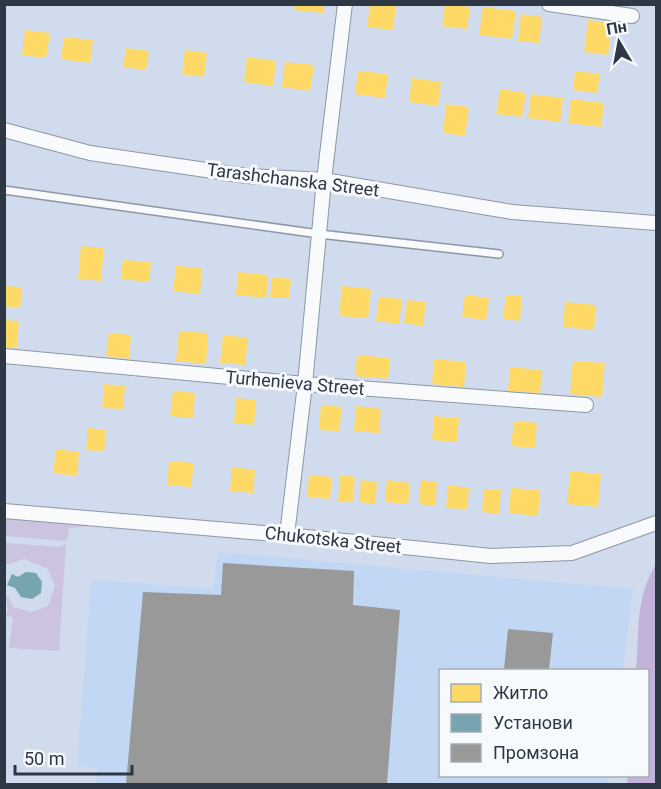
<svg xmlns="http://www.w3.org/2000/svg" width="661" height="789" viewBox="0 0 661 789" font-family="Roboto,sans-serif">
<rect width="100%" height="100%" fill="#d0dced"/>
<path fill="#c2d7f3" d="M217,552L633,589L623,670H440V776H610L609,784H96L97,768L77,767L91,580L214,589Z"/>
<path fill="#ccc3df" d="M4,515L93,522L92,526L69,528L67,541L5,536Z
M5,543L60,547L66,544L59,651L9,648L13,617L6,616L8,608L6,598L8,596L13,607L32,612L48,606L55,586L48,569L24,559L5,565Z"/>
<path fill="#c3b2da" d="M656,564V784H627L628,776H648V670H636C640,629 634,602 656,564Z"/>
<path fill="#ffd966" d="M295,4H324L323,13L294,10Z
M370,4H396L393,30L367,27Z
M445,4L470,7L467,29L442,26Z
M483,7L516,11L512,39L479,35Z
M521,14L542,17L539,43L518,41Z
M588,20L612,23L608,55L584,52Z
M25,30L50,33L46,58L22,55Z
M64,37L93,40L90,63L61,59Z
M126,48L149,51L146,70L123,67Z
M185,50L207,53L204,77L182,74Z
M247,57L276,61L273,86L244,82Z
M285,62L314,65L310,91L282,87Z
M358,71L388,74L385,98L355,94Z
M575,71L600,74L597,93L573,90Z
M412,78L441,82L438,106L409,102Z
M500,89L526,93L522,117L496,114Z
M531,94L563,98L560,122L528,118Z
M571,99L604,103L601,127L568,123Z
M446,104L469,107L465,136L443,133Z
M81,246L104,248L101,281L78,279Z
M123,260L151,262L149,282L121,279Z
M176,266L202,268L200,294L173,291Z
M238,272L268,275L266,298L236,295Z
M272,277L291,279L289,298L270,297Z
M4,286L22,287L20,308L4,306Z
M342,286L371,289L368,318L339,316Z
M465,295L489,298L486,320L462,317Z
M506,295L522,296L520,321L503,319Z
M379,297L402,299L399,324L376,321Z
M407,300L426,302L423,326L404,323Z
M565,302L596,305L594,330L563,327Z
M4,320L19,321L17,348L4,347Z
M179,331L208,333L206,364L176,361Z
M109,333L131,335L129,359L106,356Z
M223,335L248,338L245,365L220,363Z
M357,355L390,358L388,379L355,376Z
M434,359L466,362L464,387L432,384Z
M573,361L605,363L602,397L570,394Z
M510,367L542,370L540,393L508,391Z
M104,384L125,386L123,409L102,408Z
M173,391L195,393L193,418L170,416Z
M236,398L256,400L254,425L234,423Z
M321,405L342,407L339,431L319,430Z
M356,406L381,409L379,433L354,431Z
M434,416L459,418L457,442L432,440Z
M514,421L537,423L535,448L511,446Z
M88,428L106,430L104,451L86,450Z
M56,449L79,452L77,476L53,473Z
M169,461L194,463L191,487L167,485Z
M232,467L255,470L253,493L230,491Z
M570,471L601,474L598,507L567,504Z
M309,475L332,477L330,499L307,497Z
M340,475L355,477L353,502L338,501Z
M361,480L377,482L375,504L359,502Z
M387,480L410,483L408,504L385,502Z
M421,480L437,482L435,506L419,504Z
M448,485L469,488L467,509L446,508Z
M511,488L540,490L538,516L509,513Z
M484,489L501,490L499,514L482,512Z"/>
<path fill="#76a5af" d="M26,572L36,573L42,582L41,593L32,599L21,597L15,588L7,585L12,574L18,577Z"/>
<path fill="#999" d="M223,563L354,571L353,605L400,610L387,784H126L143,592L221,595Z
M508,629L553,633L549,670H504Z"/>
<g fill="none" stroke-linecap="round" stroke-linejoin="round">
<defs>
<path id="lane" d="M4,190L319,234L499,254"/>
<path id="street" d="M549,4L632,16
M4,130L90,153L247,176L324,180L512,212L656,223
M4,356L305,384L586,405
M4,511L287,535L491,556L572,553L656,523
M287,535L305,384L324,180L345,4"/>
</defs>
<use href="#lane" stroke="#8d97a4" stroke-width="10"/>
<use href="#street" stroke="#8d97a4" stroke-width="16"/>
<use href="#lane" stroke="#f8fafc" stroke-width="7"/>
<use href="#street" stroke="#f8fafc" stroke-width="14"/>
</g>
<g text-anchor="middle" stroke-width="6" stroke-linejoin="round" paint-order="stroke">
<g font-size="18" fill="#2e3744" stroke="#f7fafd">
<text transform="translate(293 180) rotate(7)" y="6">Tarashchanska Street</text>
<text transform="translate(295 383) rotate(5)" y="6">Turhenieva Street</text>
<text transform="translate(333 540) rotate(6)" y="6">Chukotska Street</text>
</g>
</g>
<rect width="661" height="789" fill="none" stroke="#2e3744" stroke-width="12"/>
<rect x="439" y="669" width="210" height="108" fill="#f7fafd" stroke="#a7acb3" stroke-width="1.5"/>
<rect x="451" y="684" width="30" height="18" fill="#ffd966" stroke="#a7acb3" stroke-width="1.5"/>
<text x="493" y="699" font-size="18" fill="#2e3744">Житло</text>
<rect x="451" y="714" width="30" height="18" fill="#76a5af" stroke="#a7acb3" stroke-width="1.5"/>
<text x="493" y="729" font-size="18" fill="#2e3744">Установи</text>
<rect x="451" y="744" width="30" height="18" fill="#999999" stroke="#a7acb3" stroke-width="1.5"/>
<text x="493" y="759" font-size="18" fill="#2e3744">Промзона</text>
<g transform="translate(619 42) rotate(350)" stroke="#f7fafd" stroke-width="4.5" paint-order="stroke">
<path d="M0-4.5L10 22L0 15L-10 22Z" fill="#2e3744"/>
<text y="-9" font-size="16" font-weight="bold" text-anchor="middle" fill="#2e3744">Пн</text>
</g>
<path d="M15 765v9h117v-9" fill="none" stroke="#2e3744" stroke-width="3"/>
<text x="24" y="765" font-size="18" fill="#2e3744" stroke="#f7fafd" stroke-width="4.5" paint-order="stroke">50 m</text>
</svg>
